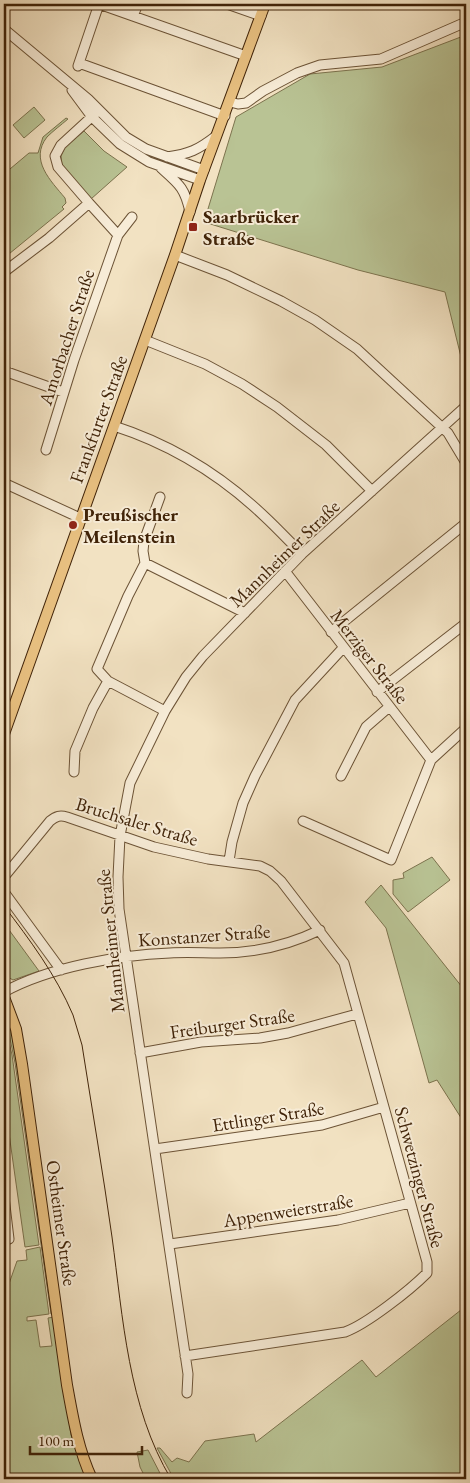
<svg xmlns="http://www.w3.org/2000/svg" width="470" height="1483" viewBox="0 0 470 1483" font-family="'EB Garamond',serif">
<rect width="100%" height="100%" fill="#f2e2c2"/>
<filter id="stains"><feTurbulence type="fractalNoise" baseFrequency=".004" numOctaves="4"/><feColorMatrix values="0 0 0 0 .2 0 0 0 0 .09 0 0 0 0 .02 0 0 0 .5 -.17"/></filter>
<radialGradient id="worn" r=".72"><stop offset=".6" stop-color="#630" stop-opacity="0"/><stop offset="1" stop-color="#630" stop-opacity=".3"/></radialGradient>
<path fill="#b9c394" stroke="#7c734e" d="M466,35V371L463,365L445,292L358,270L204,222L236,117L310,74L382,67Z
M34,107L45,120L24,138L13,125Z
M66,118L68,119C61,125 53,131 47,137C29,160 51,181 65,198L66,203L62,207L64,209L4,258V174L29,153H38L43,137Z
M84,131L104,151L127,167L91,199L62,166L61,156L65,147Z
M432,857L450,880L408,912L393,894V880L404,878L403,873Z
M381,885L466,992V1130L465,1124L437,1080L429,1083L386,928L365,902Z
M4,923L39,971L13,980L6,976L4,972Z
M4,1009L11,1028L16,1059L52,1314H51L15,1063Z
M4,1019L12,1055L39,1245L25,1247L4,1098Z
M40,1247L49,1314L27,1317V1321L36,1320L40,1347L52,1346L48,1318L54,1317L71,1435L88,1479H4V1298L17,1261L27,1260L26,1250Z
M466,1306V1479H174L157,1448H160L172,1462L177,1458L189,1462L205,1441L254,1434L256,1442L362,1360L376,1377Z
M148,1450L163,1479H146L140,1467L137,1452Z"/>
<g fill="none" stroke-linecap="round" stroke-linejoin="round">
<defs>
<path id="minor" d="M99,4L246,56
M227,4L261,16
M133,16L138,4
M4,29L88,99L126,137L146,149L204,170
M79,63L225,116
M78,66L99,4
M72,90L92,117L120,144L149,162L200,180
M230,102L238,104L246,103L263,91L297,73L320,65L381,59L466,22
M167,157C189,154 198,150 216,136
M161,168C179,184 185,188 190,212
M118,235L132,217
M175,255L227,275L281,301L315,320L357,349L448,433L466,463
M4,272L49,238L89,203L58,167L55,156L61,145L98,111
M145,340L205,364L242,384L277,407L326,445L372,491
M4,369L7,372L63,392
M114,426C170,444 222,476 264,516C277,528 289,541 302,554
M46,450L74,360L118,235L89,203
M4,483L80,518
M160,497L144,541L143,551L145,563L128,596L97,669L108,681L165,711
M145,563L245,613
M285,571L431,760
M331,632L466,523
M377,692L466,623
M74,772L75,751L93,708L108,681
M341,776L366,727L389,707
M303,821L391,860L431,760L466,728
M229,861L232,842L243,803L255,776L295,700L343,648
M4,877L50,821C56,816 60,815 67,817L154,847L208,859L260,866L270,871L281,881L344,963L427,1262V1273C410,1290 367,1324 345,1332L185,1356
M4,892L61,970
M4,992C49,967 119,955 170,953C187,952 203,953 220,953C255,953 289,945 320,930
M140,1053L201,1042L260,1038L288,1033L357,1014
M155,1149L322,1125L384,1107
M4,1197L9,1239L4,1240
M170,1244L338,1220L410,1203
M187,1393L188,1374L119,909L118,877L120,836L130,783L165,711L186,677L203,656L302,554L466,406"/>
<path id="major" d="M4,734L175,255L200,180L265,4
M4,997L16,1029L22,1064L67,1385C73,1418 78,1449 92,1479"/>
</defs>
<use href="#minor" stroke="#6c5336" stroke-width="11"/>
<use href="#major" stroke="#402308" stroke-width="12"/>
<use href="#minor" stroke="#f7ecd7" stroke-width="9"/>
<use href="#major" stroke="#e9c181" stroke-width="10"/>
<path stroke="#402308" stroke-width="1" d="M4,906C30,940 56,975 73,1015C76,1025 79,1035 82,1045C92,1109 103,1173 112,1237C123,1318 128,1407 171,1479"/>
</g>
<g fill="#8f2418" stroke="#f7ecd7" stroke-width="2">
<rect x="188" y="222" width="10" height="10" rx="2.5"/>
<circle cx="73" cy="525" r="5"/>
</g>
<g text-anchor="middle" stroke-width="4" stroke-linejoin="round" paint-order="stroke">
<g font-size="19" font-weight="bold" fill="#402308" stroke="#f7ecd7" text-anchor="start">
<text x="203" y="223">Saarbrücker<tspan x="203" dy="22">Straße</tspan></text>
<text x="83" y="521">Preußischer<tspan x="83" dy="22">Meilenstein</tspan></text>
</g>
<g font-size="19" fill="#402308" stroke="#f7ecd7">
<text transform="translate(66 337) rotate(-72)" y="7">Amorbacher Straße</text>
<text transform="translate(98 419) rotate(-70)" y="7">Frankfurter Straße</text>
<text transform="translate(284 553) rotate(-44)" y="7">Mannheimer Straße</text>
<text transform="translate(370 656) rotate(52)" y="7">Merziger Straße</text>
<text transform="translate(137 821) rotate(17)" y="7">Bruchsaler Straße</text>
<text transform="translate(204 935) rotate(-4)" y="7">Konstanzer Straße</text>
<text transform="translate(110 941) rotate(-96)" y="7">Mannheimer Straße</text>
<text transform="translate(232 1023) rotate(-8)" y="7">Freiburger Straße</text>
<text transform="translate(268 1116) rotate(-9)" y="7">Ettlinger Straße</text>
<text transform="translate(420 1177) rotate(75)" y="7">Schwetzinger Straße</text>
<text transform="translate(288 1210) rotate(-9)" y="7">Appenweierstraße</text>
<text transform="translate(62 1223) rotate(82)" y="7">Ostheimer Straße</text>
</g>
</g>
<rect width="470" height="1483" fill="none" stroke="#f2e2c2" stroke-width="20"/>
<rect x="5" y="5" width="460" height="1473" fill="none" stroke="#402308" stroke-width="2.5"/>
<rect x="10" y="10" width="450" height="1463" fill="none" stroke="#402308"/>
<path d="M30 1446v8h112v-8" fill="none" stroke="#402308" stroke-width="2.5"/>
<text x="38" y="1446" font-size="15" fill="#402308" stroke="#f7ecd7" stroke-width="4" paint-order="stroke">100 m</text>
<rect width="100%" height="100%" filter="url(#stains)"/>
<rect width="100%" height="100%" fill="url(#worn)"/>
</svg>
